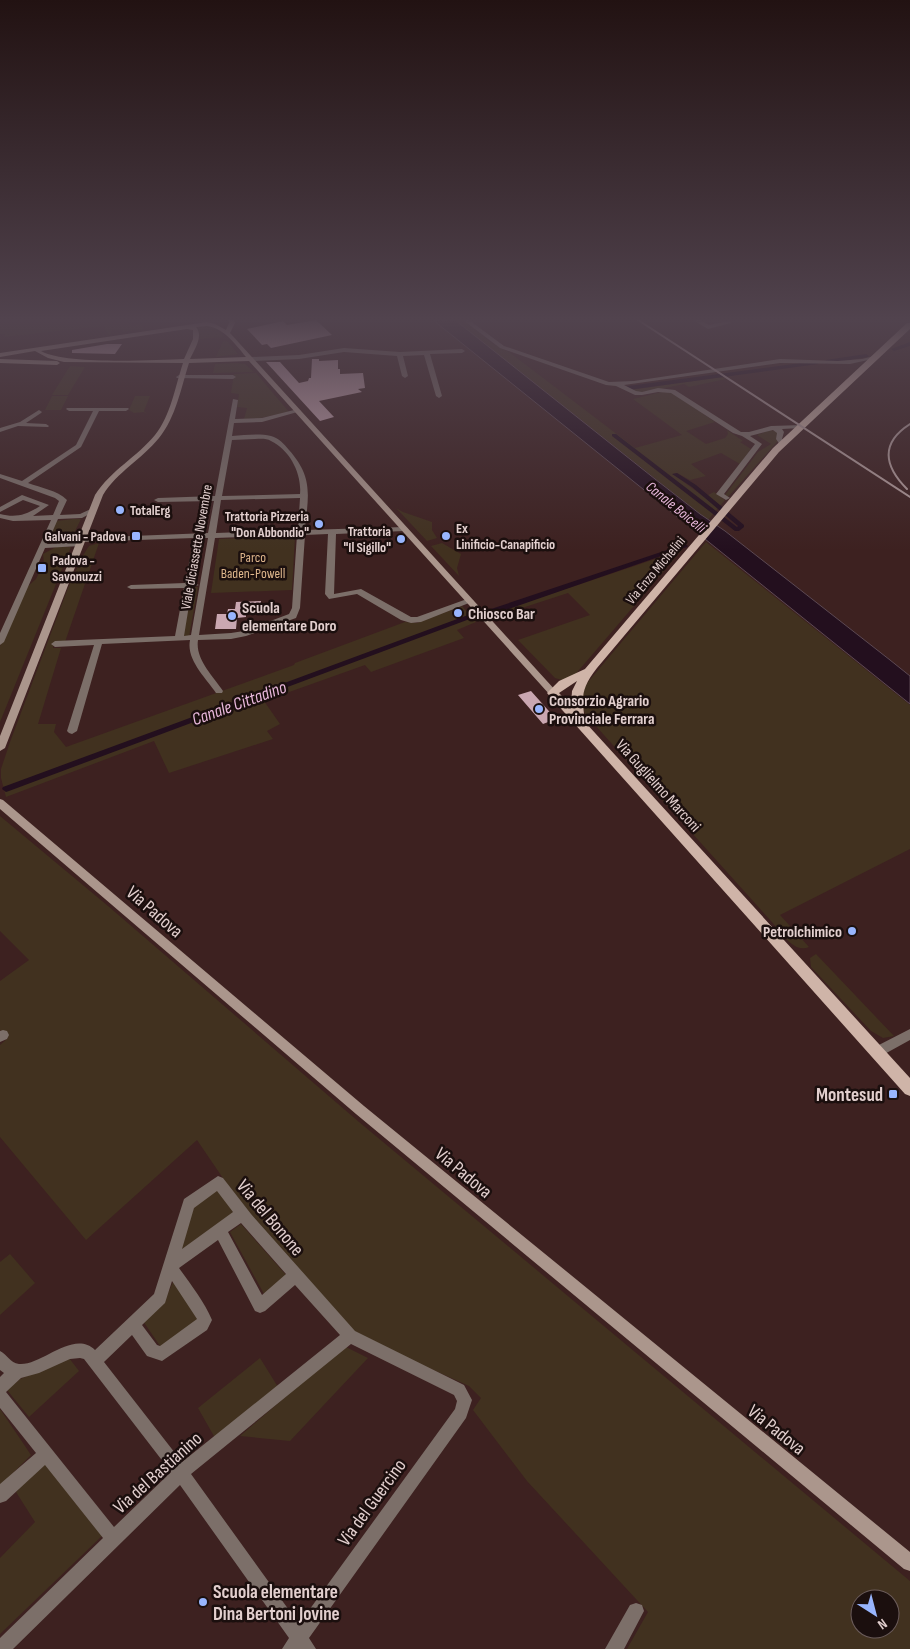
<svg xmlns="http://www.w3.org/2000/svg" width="910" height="1649" viewBox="0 0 910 1649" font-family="'Sofia Sans Condensed',sans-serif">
<rect width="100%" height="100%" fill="#3d2120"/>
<path fill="#41311f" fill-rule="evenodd" d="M0,320H128L131,326L141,324L143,329L122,332L123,329L111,331V334L108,335L104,326L4,337L5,334H0Z
M455,320H464L493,344L509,352L635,448L682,435L633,399L666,391L673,393L715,422L686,431L706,444L725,438L728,434L727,430L743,441L740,442L751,449L740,464L721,453L691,464L706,476L690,480L677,473L673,474L704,497L714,492L725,500L708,520L700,514Z
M208,326L214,327L224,337L200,339L199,331L194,327Z
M223,341H227L238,354L216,357Z
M236,363L245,364L254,372L213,373L215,364Z
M70,366L85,367L68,395H52Z
M256,373L289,412L261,418L244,419L247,408L237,407L239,394L231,393L234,374Z
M722,377L726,379L689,387L684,384L642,393L630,390Z
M52,396H68L61,410H45Z
M135,396H150L144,411L147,414L144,412L134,413L129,410Z
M770,430L777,431L778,434L777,442L728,497L725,495L758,452L771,444L757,435Z
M396,508L403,512L432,522V530L437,538L427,541Z
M73,519H81L74,533L65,536L50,535L56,521Z
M295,536L292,590L211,593L219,539Z
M706,542L910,705V849L780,915L809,947C793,954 780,930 770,920L586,715C578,701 579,695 588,682Z
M99,543L65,642H54L53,648H61L38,724H56L54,732L66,747L294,665L295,663L405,622L417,623L462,606L476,622L457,630L464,638L371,672L365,665L264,701L280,724L267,731L273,739L169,773L154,741L6,797L1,778V769L10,742L68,588L82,557L89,546Z
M442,543L461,554L457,568L459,576L431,546Z
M56,547H71L0,722V646L27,587L36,579L44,563L43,554Z
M682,550L573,677L562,680L555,678L518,640L590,615L568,593L497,616L494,613Z
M192,587H198L189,637H183Z
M0,816L108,906L359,1122L910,1581V1649H627L648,1612L527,1481L473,1410L481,1398L469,1386L353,1334L246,1212L197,1140L86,1240L0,1137V1045L8,1038L0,1030V981L29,960L0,931ZM860,1599H890V1629H860Z
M816,954L894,1036L883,1038L871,1031L811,967L810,958Z
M218,1188L237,1213L177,1256L194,1207Z
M241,1224L287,1276L264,1294L230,1232Z
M10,1254L35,1283L0,1315V1262Z
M173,1282L200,1319L162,1349L143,1321L164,1302Z
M344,1346L368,1358L290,1441L240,1436Z
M69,1358L79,1371L29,1417L7,1390L20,1379Z
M260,1358L278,1387L215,1438L198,1408Z
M0,1409L31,1455L0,1486Z
M45,1462L103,1535L0,1634V1558L35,1522L16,1492Z"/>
<path fill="#230f1e" stroke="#5c4953" d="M433,320H455L655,479L700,514L725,531L890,660L910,676V704Z"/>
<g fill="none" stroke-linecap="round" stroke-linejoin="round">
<path fill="#230f1e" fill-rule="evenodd" d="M910,342V346L894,351L891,349Z
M866,354L869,356L868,357L826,364L823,362L826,360Z
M816,361L819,363L818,364L628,390L625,388L628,386Z
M612,434H616L737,527L738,526L692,487L672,474L677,473L696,485L744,525V527L739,531H735L612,436Z
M685,544L688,546L687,547L497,613H491L490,611L491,609Z
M468,615H474L475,617L9,791L6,792L2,789L3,787Z"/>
</g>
<path fill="#caa7b1" d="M316,320L332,335L271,348L267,344L262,345L247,329L283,321L287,325Z
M107,344H122L115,354L72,353V350Z
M312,359H319V361L338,360V369H340V374L363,373L365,388L358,389L362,392L319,401L334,417L320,421L266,362H280L299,383L308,381L309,378H311Z
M261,601L260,613H246V617L237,618L236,629H215L217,614H227L228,609H235L236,602Z
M531,691L556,719L543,724L518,695Z"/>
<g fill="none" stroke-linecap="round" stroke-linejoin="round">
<path fill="#7c6f69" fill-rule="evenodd" d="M463,320H469L504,346L609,382L634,381L780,359L838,361L862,359L874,356L877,358L850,364L780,363L624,385L636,391L642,392L658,388L675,390L741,432H749L771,426L802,425V427L800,428L782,429L784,432L782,439L785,444L782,446L780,445L776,439L777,433L773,430L750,436L762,444L724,494L730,498L726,500L716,494L755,444L742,436L733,433L671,393L658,392L642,395H635L616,386L606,385L500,348Z
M693,320H700L709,325L728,321L731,323L708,329Z
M344,348L400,352L462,349L465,351L462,353L430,354L442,396L439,398L436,396L424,355L403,356L408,376L405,378L402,376L397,356L344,352L299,359L251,361L248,359L251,357L299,355Z
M179,375H233L236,377L233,379L177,378L176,377Z
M233,399L238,400L235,419L262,418L298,409L301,411L262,422L234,423L232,436C245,435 259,433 271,436C279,438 284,444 289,450C314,478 308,496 305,530L404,527L408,529L404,531L336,534L334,594L361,589L411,617H417L467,599H470L474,601L421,622L411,623L401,620L357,594L329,599L325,594L328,534L305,535L300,608L296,618L246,636L231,639L198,640C195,659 213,676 223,691L222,693H216C206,678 186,660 190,640L102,644L77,731L72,734L69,733L67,731L94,645L55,647L51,644L55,641L175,636L184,588L131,589L127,587L131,585L185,583L194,538L82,542L84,544L80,546L45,548L4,642L0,645V633L51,520L13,521L0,518V514C16,518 26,515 40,506L23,500L0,512V507L22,495L49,505L33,516L53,515L59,501L55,498L0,478V474L22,481L76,445L93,411H69L66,409L67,408H128L129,409L126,411H99L81,447L28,483C41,488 57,490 67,500L60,515L80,514L93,508L97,510L82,518L58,519L47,544L79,542L77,540L81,538L208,533L214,501L158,502L154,500L158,498L215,496ZM255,439C260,439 266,438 271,441C290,450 302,474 300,494L222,496L232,440ZM300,498L298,530L216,533L221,500ZM297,535L292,608L289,614L244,631L231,633L199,635L215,538ZM201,538H208L191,635L184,636L192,587L199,585L193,583Z
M39,410L42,412L41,413L26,423L46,424L49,426L48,427L18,426L0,432V428L20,422Z
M910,1029V1040L881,1056L877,1057L873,1056L871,1052L873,1048Z
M3,1030L7,1031L9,1035L7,1039L0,1042V1031Z
M218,1176L223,1178L251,1214L355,1331L464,1385L472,1400L466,1418L309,1638L316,1649H282L289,1638L180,1485L13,1649H0V1638L103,1538L45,1465L6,1501L0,1503V1484L36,1453L0,1408V1377L4,1373L0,1370V1351C7,1354 10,1363 19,1364C42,1366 73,1329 95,1350L154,1294L184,1199ZM217,1191L233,1212L182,1249L194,1208ZM241,1223L286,1274L262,1295L228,1232ZM218,1240L255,1311L260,1313L265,1311L295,1285L340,1335L182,1462L104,1362L132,1335L147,1356L162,1361L207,1330L212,1320C204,1301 191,1285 179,1268ZM172,1281L197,1319L160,1346L157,1345L142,1325L165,1303ZM351,1344L454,1395L457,1401L455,1409L299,1624L191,1474ZM80,1358L84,1359L171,1472L114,1527L6,1392L21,1378L39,1373L70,1359Z
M636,1603L642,1605L644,1611L624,1649H605L630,1605Z"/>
<path fill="#ab968c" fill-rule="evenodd" d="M228,320H234L235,323L230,333L556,691L557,693L556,695H550L249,361L189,363C181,388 176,417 159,438C142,459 117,472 103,495L5,748L0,751V736L95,495C111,470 137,457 155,435C171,415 175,387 183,363L64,362L48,358L35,351L0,357V353L207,322L215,324L226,330L229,323ZM207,326C224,328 236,345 246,357L190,359C194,350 204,336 196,327ZM187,329L193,330V339L184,359C153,360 66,365 41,351Z
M0,359L57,361L60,363L57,365L0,363Z
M0,799L3,800L364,1106L910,1552V1571L904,1569L356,1114L0,809Z"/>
<path fill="#cfb4a8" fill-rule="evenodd" d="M907,323H910V329L779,452L597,668C580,690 582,697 585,722L910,1078V1096L905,1094L547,693L559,681L585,669L773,448ZM577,681L572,691L571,706L559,693Z"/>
<path stroke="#b29c9b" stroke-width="2" d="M638,320L910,497
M907,489C884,466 880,443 910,424"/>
</g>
<linearGradient id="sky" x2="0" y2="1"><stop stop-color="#221212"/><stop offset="0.58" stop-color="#51434e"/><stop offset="1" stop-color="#51434e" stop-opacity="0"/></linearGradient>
<rect width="910" height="551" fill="url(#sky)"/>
<g fill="#98b5fd" stroke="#1b0f0e" stroke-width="2">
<circle cx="120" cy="510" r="5"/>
<circle cx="319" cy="524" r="5"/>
<rect x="131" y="531" width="10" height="10" rx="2.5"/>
<circle cx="446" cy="536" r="5"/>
<circle cx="401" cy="539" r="5"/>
<rect x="37" y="563" width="10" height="10" rx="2.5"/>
<circle cx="458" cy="613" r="5"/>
<circle cx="232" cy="616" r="5"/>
<circle cx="539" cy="709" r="5"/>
<circle cx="852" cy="931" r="5"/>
<rect x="888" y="1089" width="10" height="10" rx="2.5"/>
<circle cx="203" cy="1602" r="5"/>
</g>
<g text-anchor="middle" stroke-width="5" stroke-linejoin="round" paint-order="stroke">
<g font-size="14" font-weight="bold" fill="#e2cfce" stroke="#1b0f0e" text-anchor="start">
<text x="130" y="515">TotalErg</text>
<text x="309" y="521" text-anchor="end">Trattoria Pizzeria<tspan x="309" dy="16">"Don Abbondio"</tspan></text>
<text x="456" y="533">Ex<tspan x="456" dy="16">Linificio-Canapificio</tspan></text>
<text x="391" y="536" text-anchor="end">Trattoria<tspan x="391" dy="16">"Il Sigillo"</tspan></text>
<text x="126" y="541" text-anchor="end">Galvani - Padova</text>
<text x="52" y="565">Padova -<tspan x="52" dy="16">Savonuzzi</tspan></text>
</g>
<g font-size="14" fill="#e2cfce" stroke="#1b0f0e">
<text transform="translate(196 547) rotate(-80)" y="5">Viale diciassette Novembre</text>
<text transform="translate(655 570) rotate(-50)" y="5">Via Enzo Michelini</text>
</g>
<g font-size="14" fill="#deb68c" stroke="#1b0f0e">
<text x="253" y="562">Parco<tspan x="253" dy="16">Baden-Powell</tspan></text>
</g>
<g font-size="15" font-style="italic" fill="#eab9dd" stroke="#1b0f0e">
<text transform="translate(676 507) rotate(39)" y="5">Canale Boicelli</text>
</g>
<g font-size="16" font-weight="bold" fill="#e2cfce" stroke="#1b0f0e" text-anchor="start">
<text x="242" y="613">Scuola<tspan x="242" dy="18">elementare Doro</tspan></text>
<text x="468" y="619">Chiosco Bar</text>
<text x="549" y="706">Consorzio Agrario<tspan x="549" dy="18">Provinciale Ferrara</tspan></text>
<text x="842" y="937" text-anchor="end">Petrolchimico</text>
</g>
<g font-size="16" fill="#e2cfce" stroke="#1b0f0e">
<text transform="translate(659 785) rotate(48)" y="6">Via Guglielmo Marconi</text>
</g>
<g font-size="18" font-style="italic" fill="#eab9dd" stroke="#1b0f0e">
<text transform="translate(239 703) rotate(-20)" y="6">Canale Cittadino</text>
</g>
<g font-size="19" fill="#e2cfce" stroke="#1b0f0e">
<text transform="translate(155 911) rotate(41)" y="7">Via Padova</text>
<text transform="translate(464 1172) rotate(40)" y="7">Via Padova</text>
<text transform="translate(271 1217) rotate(50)" y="7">Via del Bonone</text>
<text transform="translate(777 1429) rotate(39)" y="7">Via Padova</text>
<text transform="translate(157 1472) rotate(-42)" y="7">Via del Bastianino</text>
<text transform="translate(371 1502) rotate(-54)" y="7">Via del Guercino</text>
</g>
<g font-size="19" font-weight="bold" fill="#e2cfce" stroke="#1b0f0e" text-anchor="end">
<text x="883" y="1101">Montesud</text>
<text x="213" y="1598" text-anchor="start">Scuola elementare<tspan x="213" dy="22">Dina Bertoni Jovine</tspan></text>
</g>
</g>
<g transform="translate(875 1614) rotate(144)"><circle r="24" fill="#1b0f0e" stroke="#6b5c5b"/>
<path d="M0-4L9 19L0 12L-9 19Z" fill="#98b5fd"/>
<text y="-8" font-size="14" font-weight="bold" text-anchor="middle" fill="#e2cfce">N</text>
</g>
</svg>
